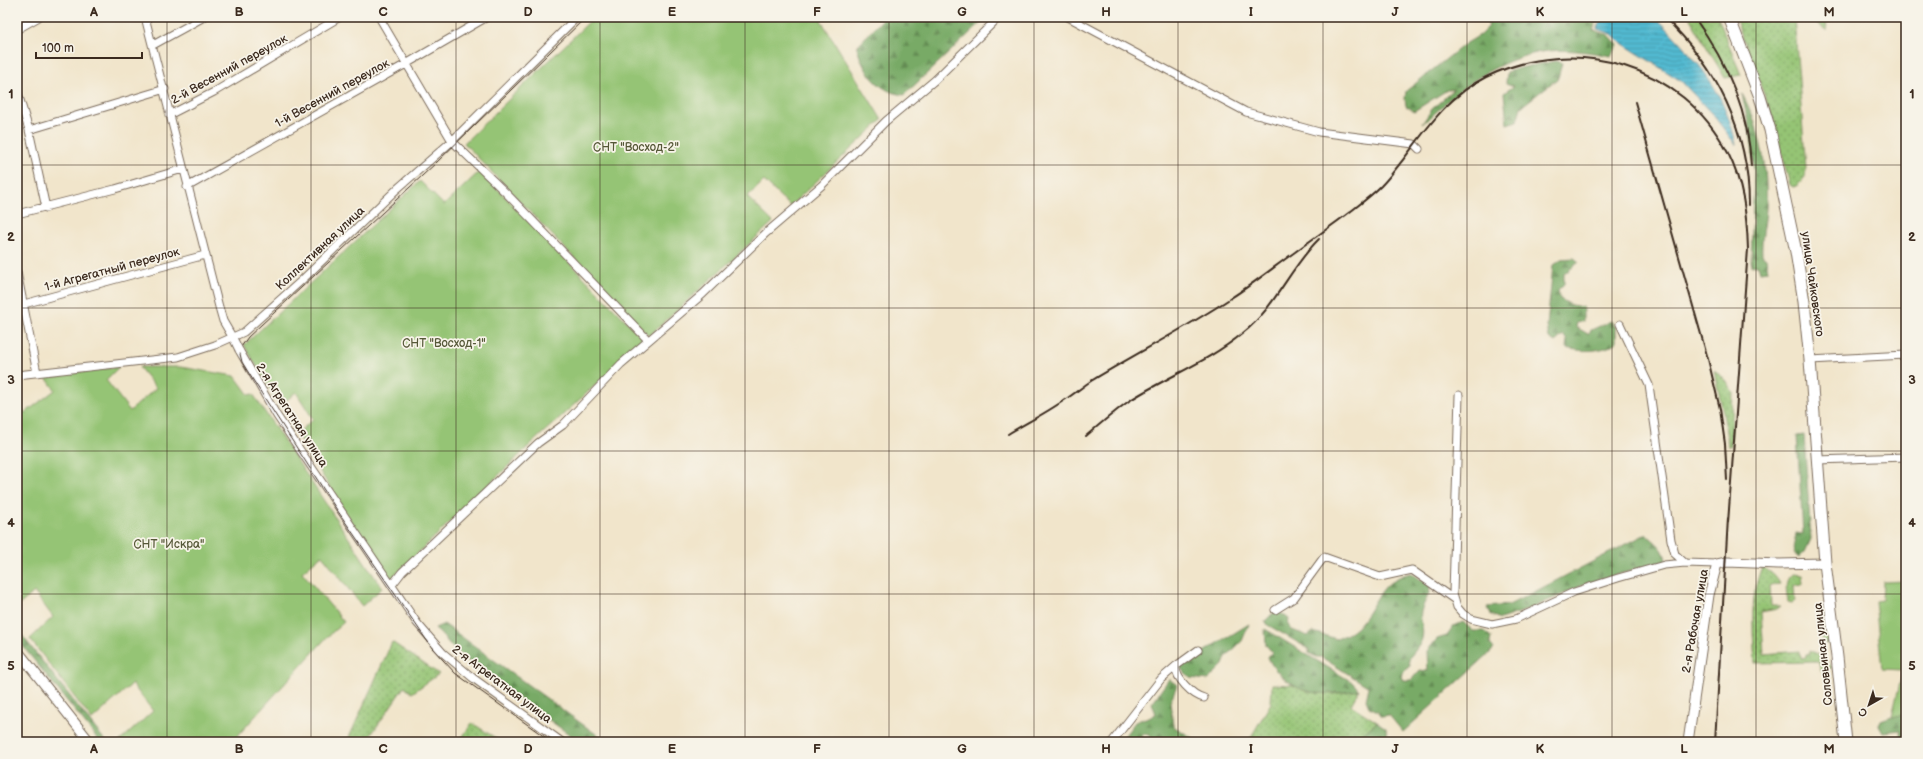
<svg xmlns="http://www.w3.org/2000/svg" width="1923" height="759" viewBox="0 0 1923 759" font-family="'Balsamiq Sans',sans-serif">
<defs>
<pattern id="grass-dots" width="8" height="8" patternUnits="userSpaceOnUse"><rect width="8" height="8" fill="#95c474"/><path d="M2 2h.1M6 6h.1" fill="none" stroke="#7b9f5f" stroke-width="1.8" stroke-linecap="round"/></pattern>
<pattern id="forest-firs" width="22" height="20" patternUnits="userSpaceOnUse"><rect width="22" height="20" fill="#78aa66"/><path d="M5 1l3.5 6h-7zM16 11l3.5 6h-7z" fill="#648b53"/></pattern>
<pattern id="water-rules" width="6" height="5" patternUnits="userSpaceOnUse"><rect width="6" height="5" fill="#53bad1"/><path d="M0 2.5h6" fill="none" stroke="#4697a9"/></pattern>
</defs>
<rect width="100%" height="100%" fill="#f7f3e8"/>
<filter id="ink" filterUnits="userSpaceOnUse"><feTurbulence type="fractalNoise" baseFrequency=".025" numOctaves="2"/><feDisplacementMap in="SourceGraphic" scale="8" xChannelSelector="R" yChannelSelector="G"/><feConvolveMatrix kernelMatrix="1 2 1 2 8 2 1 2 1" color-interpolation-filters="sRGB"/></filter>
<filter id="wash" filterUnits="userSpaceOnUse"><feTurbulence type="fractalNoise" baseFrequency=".012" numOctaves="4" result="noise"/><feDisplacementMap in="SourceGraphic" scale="16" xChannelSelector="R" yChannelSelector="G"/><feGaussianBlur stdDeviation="0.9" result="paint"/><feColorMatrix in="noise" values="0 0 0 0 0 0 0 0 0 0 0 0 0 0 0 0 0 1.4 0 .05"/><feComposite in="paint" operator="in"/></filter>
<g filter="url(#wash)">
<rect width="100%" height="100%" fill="#f1e5cb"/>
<path fill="url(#grass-dots)" stroke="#687749" d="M1689,17H1718L1741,75L1725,78Z
M1735,17H1794L1806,169L1805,177L1797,186L1793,187L1790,185L1772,116Z
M1809,17H1826L1827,31Z
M1714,371L1724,378L1733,392L1731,446H1728L1723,412Z
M1762,567C1770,571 1776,576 1780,584L1770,585L1771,606H1781L1777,609L1761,612L1764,654L1800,651L1801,658L1806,657V654H1809V650L1825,657L1832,668L1820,670L1819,662L1755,663C1753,631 1749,597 1762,567Z
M1792,574L1802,575L1803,584L1794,585L1795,601L1792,603L1788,602C1787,592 1783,581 1792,574Z
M1821,608H1824L1826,610L1829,642L1827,644L1822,642L1819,611Z
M392,642L439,674L412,693L404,687L366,742H347Z
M1272,684L1292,685L1309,692L1332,694L1359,690L1351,705L1377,722L1353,742H1248L1271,703Z
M472,723L497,739L491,742H459Z"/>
<path fill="url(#forest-firs)" stroke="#5a6a42" d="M885,17H987L904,95C879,93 861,69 857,46Z
M1483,17H1599L1593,30L1609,35L1618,45L1611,56C1590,52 1563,48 1541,52C1508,58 1477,76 1452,97C1442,106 1433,116 1422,124L1432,109L1454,89L1447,90L1414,111L1406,106L1405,99L1406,91L1465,44L1480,35L1489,26Z
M1555,61L1562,63L1558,78L1521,107L1517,121L1507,124L1504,93L1514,86L1506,83L1507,72L1520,68Z
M1742,94C1761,128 1768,170 1766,209C1765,225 1761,238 1762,255L1766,258L1768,271L1760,272L1758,265L1752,266L1751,261L1754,173L1752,143Z
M1574,258L1579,262L1564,274V284L1558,290L1560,299L1571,305L1583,307V321L1577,323L1576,327L1588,334L1591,330L1611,321L1616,328V343C1604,352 1580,352 1566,348L1567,339L1563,335L1555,342L1549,338L1547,326L1553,265L1561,259Z
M1804,435L1811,539L1805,552L1799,558C1789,551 1795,543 1796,533L1803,534L1797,436Z
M1646,534C1655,542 1665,548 1666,561L1588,583L1527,610L1500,619L1491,615L1487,607L1509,605Z
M1411,573L1430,586C1430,596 1423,603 1421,612C1420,617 1421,621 1422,625C1425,641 1419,646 1409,658L1410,666L1403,672L1402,680H1411L1420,670L1428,671L1427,651L1437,639L1447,636L1454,626L1463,622L1473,631H1484L1491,637L1490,644L1494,649L1403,732L1389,715L1382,716L1378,711L1369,707L1366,700L1369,687L1321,657H1316L1309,653V649L1266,624L1265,621L1273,613H1281L1289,619L1288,625L1292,630L1308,636L1313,632L1337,639C1343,636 1351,633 1356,628C1377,607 1377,581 1411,573Z
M444,624L607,742H580L483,673L455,650L435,628Z
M1249,624L1242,641L1226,657L1223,665L1208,680L1190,678L1179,667Z
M17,629L106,742H100L17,639Z
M1265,629L1352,682L1359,690C1331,694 1308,698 1285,679C1277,672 1272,667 1268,657L1272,652L1266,645Z
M1169,679L1177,685L1170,702L1173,726L1199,742H1153L1150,735L1141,734L1144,742H1120L1135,722L1156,714L1152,703Z
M1906,715V742H1903L1900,730L1883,732L1879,725L1881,720L1892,716Z
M1377,722L1386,728L1387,742H1353Z"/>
<path fill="#95c474" stroke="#687749" d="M594,17H819L882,120L790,206L764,181L747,197L773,222L649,336L464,143Z
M480,171L645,340L533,442L391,579L353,525L297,434L313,419L296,392L280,406L244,345L420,181L444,205Z
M119,367L106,380L130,411L156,388L139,367H180L235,376L249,395L253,394L382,588L362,606L322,555L302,572L344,622L327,637L232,742H119L153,711L132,684L92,720L30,639L53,617L34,592L17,607V403L25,413L55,390L45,376Z
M1906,581V715L1892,716L1903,670L1882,669L1875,601L1882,600L1883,582Z"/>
<path fill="url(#water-rules)" stroke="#477278" d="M1609,17C1619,17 1643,15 1652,17C1661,20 1668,30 1675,37C1706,71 1727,99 1736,145L1713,115L1681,81L1620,42L1612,34L1598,29L1600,21Z"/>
</g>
<g filter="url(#ink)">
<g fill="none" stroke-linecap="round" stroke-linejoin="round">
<defs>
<path id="minor" d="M145,17L219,307L223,321L234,340
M379,17L452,141L506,193L648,340
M1068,17L1246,112L1319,132L1414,144L1419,149
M153,45L204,17
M17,90L29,130L46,208
M169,115L214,92L340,17
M29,130L165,89
M187,187L406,64L487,17
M17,214L115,189L183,169
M17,272L37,373
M24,304L205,255
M1620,324L1649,385L1671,540L1675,554L1685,563
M239,350L277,416L417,623L443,653L473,678L562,742
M1810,360L1906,355
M17,375L178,357L215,345L244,332L302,280L397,189L452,141L577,17
M1459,395L1453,593L1457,607L1463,614L1471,619L1492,624L1516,619L1574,592L1618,578L1664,565L1685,563L1717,564
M1817,460L1906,457
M392,585L402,572L538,443L563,425L621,364L703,294L766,233L821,186L886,121L935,80L999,17
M1275,610L1294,598L1324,557L1380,577L1412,570L1455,600
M1176,666C1175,678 1192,695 1204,698
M1112,742L1161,679L1176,666L1198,650"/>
<path id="tertiary" d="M17,29L38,17"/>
<path id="secondary" d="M17,650L90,742
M1688,742L1709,595L1717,564L1727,562L1779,564L1825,563"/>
<path id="primary" d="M1729,17L1760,97L1770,130L1796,252L1804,302L1810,360L1825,563L1837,657L1846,742"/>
</defs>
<use href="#minor" stroke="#7b6b5b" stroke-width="9"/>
<use href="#tertiary" stroke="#7b6b5b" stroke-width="10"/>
<use href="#secondary" stroke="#7b6b5b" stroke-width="11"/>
<use href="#primary" stroke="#7b6b5b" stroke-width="13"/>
<use href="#minor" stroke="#fff" stroke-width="7"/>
<use href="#tertiary" stroke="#fff" stroke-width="8"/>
<use href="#secondary" stroke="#fff" stroke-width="9"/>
<use href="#primary" stroke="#fff" stroke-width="11"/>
<path stroke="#3b2a1e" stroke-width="1" d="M552,742L455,673L432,648L335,507L253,380L242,362L239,350L248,337L436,163L586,17"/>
<path stroke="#3b2a1e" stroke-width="2" d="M1664,17C1717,67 1749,131 1749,205
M1694,17C1726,61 1749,110 1751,166
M1635,102L1708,359L1720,409L1725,444L1727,480
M1008,434C1026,423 1046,413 1063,401C1073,395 1082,387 1091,381C1137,353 1186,328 1231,298C1253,284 1274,267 1295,252C1315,237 1336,223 1355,208C1364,201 1373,194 1381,186C1417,148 1436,102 1486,77C1575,34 1682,64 1728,153C1743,183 1747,215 1748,249L1728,523
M1086,436C1100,424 1114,412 1129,401C1166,377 1208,362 1243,333C1275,308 1290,267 1319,239
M1715,742L1728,518"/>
<defs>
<path id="minor-bridge" d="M234,340L239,350"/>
</defs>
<use href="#minor-bridge" stroke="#7b6b5b" stroke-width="9" stroke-linecap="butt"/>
<use href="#minor-bridge" stroke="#fff" stroke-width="7"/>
</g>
</g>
<path fill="none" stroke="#3b2a1e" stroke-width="1" stroke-opacity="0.55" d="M167,17V742M311,17V742M456,17V742M600,17V742M745,17V742M889,17V742M1034,17V742M1178,17V742M1323,17V742M1467,17V742M1612,17V742M1756,17V742M17,165H1906M17,308H1906M17,451H1906M17,594H1906"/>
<g text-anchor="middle" stroke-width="3.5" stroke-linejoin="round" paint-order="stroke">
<g font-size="12" fill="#3b2a1e" stroke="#f7f3e8">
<text transform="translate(229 69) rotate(-29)" y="4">2-й Весенний переулок</text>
<text transform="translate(332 93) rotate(-29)" y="4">1-й Весенний переулок</text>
<text transform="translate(320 248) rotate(-43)" y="4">Коллективная улица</text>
<text transform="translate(112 269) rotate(-15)" y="4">1-й Агрегатный переулок</text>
<text transform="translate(1813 284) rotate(82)" y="4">улица Чайковского</text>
<text transform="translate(292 415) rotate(57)" y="4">2-я Агрегатная улица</text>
<text transform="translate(1695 621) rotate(-80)" y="4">2-я Рабочая улица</text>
<text transform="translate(1823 654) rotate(-96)" y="4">Соловьиная улица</text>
<text transform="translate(502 684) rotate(37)" y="4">2-я Агрегатная улица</text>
</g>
<g font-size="12" fill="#565838" stroke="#f7f3e8">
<text x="636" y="151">СНТ "Восход-2"</text>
<text x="444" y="347">СНТ "Восход-1"</text>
<text x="169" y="548">СНТ "Искра"</text>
</g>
</g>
<rect width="1923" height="759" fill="none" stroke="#f7f3e8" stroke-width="44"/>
<g transform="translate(1869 705) rotate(219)" stroke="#f7f3e8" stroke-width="3" paint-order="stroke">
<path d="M0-3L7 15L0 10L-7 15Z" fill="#3b2a1e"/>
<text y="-6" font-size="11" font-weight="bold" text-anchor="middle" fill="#3b2a1e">С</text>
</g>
<path d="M36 52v6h106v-6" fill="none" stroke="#3b2a1e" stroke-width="2"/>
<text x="42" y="52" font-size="12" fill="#3b2a1e" stroke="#f7f3e8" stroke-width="3" paint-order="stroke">100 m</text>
<rect x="22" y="22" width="1879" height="715" fill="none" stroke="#3b2a1e" stroke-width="1.5"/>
<g font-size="13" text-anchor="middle" font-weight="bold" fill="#3b2a1e">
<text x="94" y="16">A</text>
<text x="239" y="16">B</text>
<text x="383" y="16">C</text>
<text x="528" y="16">D</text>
<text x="672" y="16">E</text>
<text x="817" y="16">F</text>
<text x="962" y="16">G</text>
<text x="1106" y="16">H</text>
<text x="1251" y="16">I</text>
<text x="1395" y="16">J</text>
<text x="1540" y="16">K</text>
<text x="1684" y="16">L</text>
<text x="1829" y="16">M</text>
<text x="11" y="98">1</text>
<text x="1912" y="98">1</text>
<text x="11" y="241">2</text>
<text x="1912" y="241">2</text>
<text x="11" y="384">3</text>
<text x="1912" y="384">3</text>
<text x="11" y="527">4</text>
<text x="1912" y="527">4</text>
<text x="11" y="670">5</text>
<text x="1912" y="670">5</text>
<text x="94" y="753">A</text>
<text x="239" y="753">B</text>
<text x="383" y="753">C</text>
<text x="528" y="753">D</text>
<text x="672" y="753">E</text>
<text x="817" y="753">F</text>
<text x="962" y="753">G</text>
<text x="1106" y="753">H</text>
<text x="1251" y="753">I</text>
<text x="1395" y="753">J</text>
<text x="1540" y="753">K</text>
<text x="1684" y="753">L</text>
<text x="1829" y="753">M</text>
</g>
</svg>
